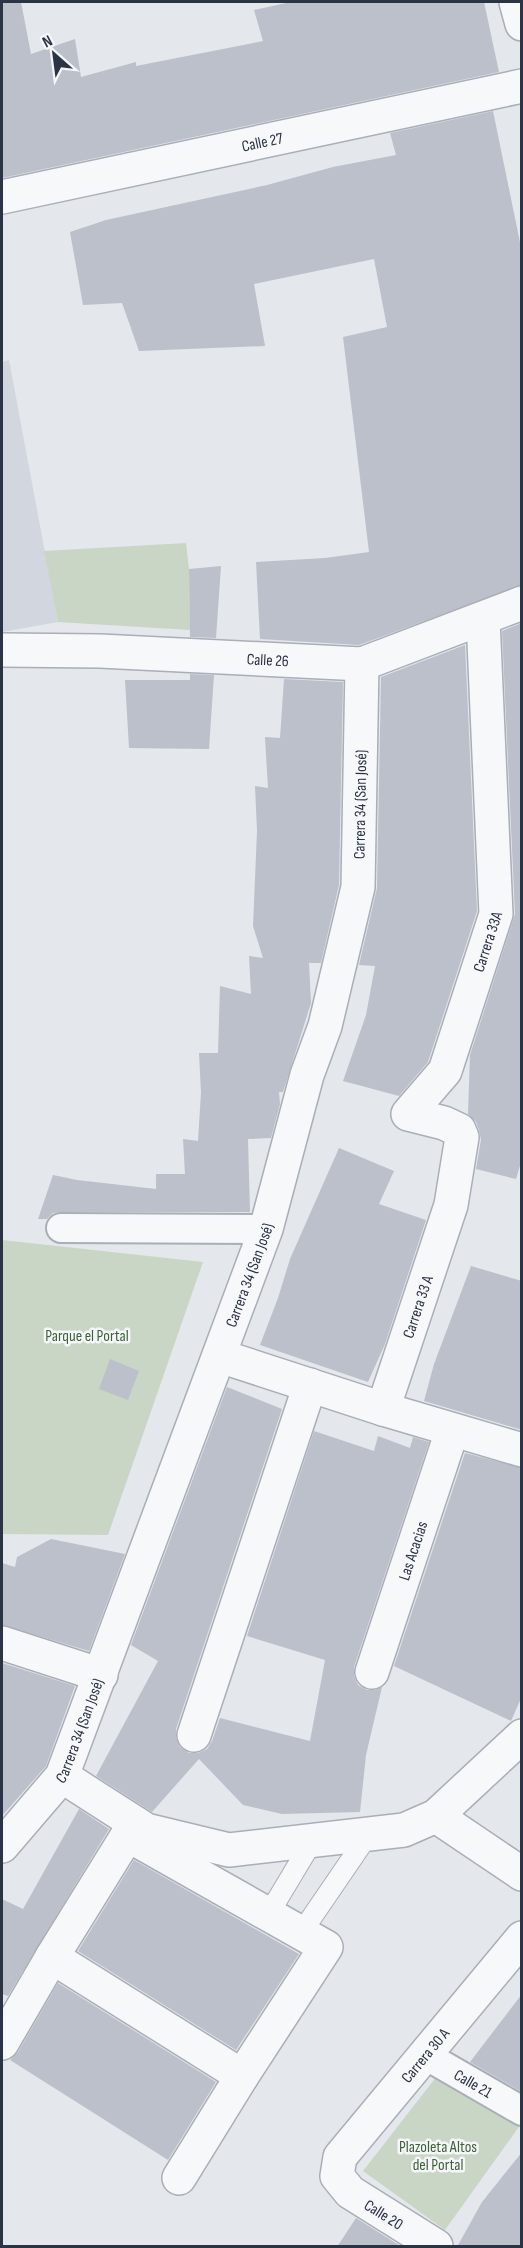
<svg xmlns="http://www.w3.org/2000/svg" width="523" height="2248" viewBox="0 0 523 2248" font-family="'Sofia Sans Condensed',sans-serif">
<rect width="100%" height="100%" fill="#e4e7ec"/>
<path fill="#d2d6de" d="M9,360L58,622L2,632V362Z"/>
<path fill="#c9d6c5" d="M186,543L189,569L190,630L58,622L44,551Z
M2,1240L203,1262L108,1535L2,1534Z
M444,2067L521,2124L445,2230L363,2171Z"/>
<path fill="#bbc0ca" d="M2,2H21L31,54L75,39L81,77L136,62V66L263,41L254,10L291,2H484L499,72L2,178Z
M493,111L522,252V585L359,645L260,639L256,562L325,558L369,552L343,337L387,327L374,259L254,284L265,346L139,351L122,303L83,305L70,232L106,220L267,185L333,167L396,155L390,133Z
M221,566L216,638L190,637L189,569Z
M522,623V1159L516,1179L476,1169L481,1140L479,1130L476,1122L468,1114L470,1055L515,914L502,631Z
M465,645L477,911L428,1062L399,1096L343,1081L366,1015L375,966L359,965L377,888L381,677Z
M190,674L214,675L209,749L129,748L125,680H190Z
M284,679L343,682L339,885L321,963H309L311,1003L283,1092H279L280,1104L271,1138L248,1139L250,1212H61L53,1213L47,1219H38L53,1175L77,1180L156,1189V1174H185L183,1139L198,1141L201,1093L199,1053H218L220,986L251,994L249,956L263,958L253,926L257,831L255,786L268,788L265,737L280,738Z
M339,1148L394,1171L379,1204L426,1220L385,1344L368,1382L260,1345L278,1298L290,1259Z
M471,1266L522,1281V1430L424,1401L434,1364Z
M110,1359L139,1371L128,1400L99,1389Z
M227,1387L282,1409L176,1729V1738L180,1747L189,1753H198L207,1749L212,1741L220,1718L310,1741L325,1660L247,1636L314,1431L374,1451L378,1436L410,1448L413,1437L429,1442L354,1667V1676L358,1685L367,1690H375L382,1687L366,1755L360,1812L282,1814L243,1805L199,1759L152,1812L96,1776L158,1661L131,1645Z
M465,1453L522,1468V1696L511,1721L394,1666Z
M51,1539L125,1554L89,1651L2,1625V1563L15,1567L17,1557Z
M2,1663L75,1686L46,1766L2,1816Z
M79,1809L109,1829L8,1996L2,1994V1899L23,1909Z
M134,1860L299,1954L236,2050L78,1951Z
M58,1983L216,2082L168,2160L10,2060L18,2052Z
M522,1994V2092L470,2062Z
M522,2152V2247H457L482,2202Z
M356,2218L402,2247H337Z"/>
<g fill="none" stroke-linecap="round" stroke-linejoin="round">
<defs>
<path id="service" d="M268,1915L313,1840
M301,1933L368,1835"/>
<g id="pedestrian">
<path d="M61,1228L266,1229"/>
<path id="s1" d="M425,2055L522,2111"/>
</g>
<g id="minor">
<path d="M516,2L522,24"/>
<path id="s2" d="M2,197L522,86"/>
<path id="s3" d="M2,650L100,651L362,664L522,603"/>
<path d="M220,1356L383,1409L522,1450"/>
<path id="s4" d="M383,1409L451,1205L462,1137L459,1130L444,1123L408,1114L445,1071L496,914L483,619"/>
<path d="M2,1643L101,1675"/>
<path id="s5" d="M372,1672L452,1431"/>
<path d="M194,1735L310,1385"/>
<path d="M62,1776L146,1830L229,1850L404,1830L436,1816L522,1736"/>
<path d="M436,1816L522,1874"/>
<path d="M133,1838L326,1947L242,2076L179,2178"/>
<path id="s6" d="M2,1846L62,1776L266,1229L307,1075L325,1026L358,887L362,664"/>
<path d="M52,1957L242,2076"/>
<path d="M2,2043L52,1957L135,1823"/>
<path id="s7" d="M436,2246L350,2192L337,2176L340,2157L522,1938"/>
</g>
</defs>
<use href="#service" stroke="#a9aeb7" stroke-width="22"/>
<use href="#pedestrian" stroke="#a9aeb7" stroke-width="32"/>
<use href="#minor" stroke="#a9aeb7" stroke-width="36"/>
<use href="#service" stroke="#f7f8fa" stroke-width="20"/>
<use href="#pedestrian" stroke="#f7f8fa" stroke-width="28"/>
<use href="#minor" stroke="#f7f8fa" stroke-width="33"/>
</g>
<g text-anchor="middle" stroke-width="5" stroke-linejoin="round" paint-order="stroke">
<g font-size="16" fill="#2b3445" stroke="#f4f6f9">
<text dy="6" stroke="none"><textPath href="#s2" startOffset="266">Calle 27</textPath></text>
<text dy="6" stroke="none"><textPath href="#s3" startOffset="266">Calle 26</textPath></text>
<text dy="6" stroke="none"><textPath href="#s6" startOffset="1113">Carrera 34 (San José)</textPath></text>
<text dy="6" stroke="none"><textPath href="#s4" startOffset="538">Carrera 33A</textPath></text>
<text dy="6" stroke="none"><textPath href="#s6" startOffset="627">Carrera 34 (San José)</textPath></text>
<text dy="6" stroke="none"><textPath href="#s4" startOffset="108">Carrera 33 A</textPath></text>
<text dy="6" stroke="none"><textPath href="#s5" startOffset="128">Las Acacias</textPath></text>
<text dy="6" stroke="none"><textPath href="#s6" startOffset="141">Carrera 34 (San José)</textPath></text>
<text dy="6" stroke="none"><textPath href="#s7" startOffset="274">Carrera 30 A</textPath></text>
<text dy="6" stroke="none"><textPath href="#s1" startOffset="56">Calle 21</textPath></text>
<text transform="translate(384 2214) rotate(32)" y="6">Calle 20</text>
</g>
<g font-size="16" fill="#3f6138" stroke="#f4f6f9">
<text x="87" y="1341">Parque el Portal</text>
<text x="438" y="2152">Plazoleta Altos<tspan x="438" dy="18">del Portal</tspan></text>
</g>
</g>
<rect width="523" height="2248" fill="none" stroke="#2b3445" stroke-width="6"/>
<g transform="translate(54 54) rotate(332)" stroke="#f4f6f9" stroke-width="4.5" paint-order="stroke">
<path d="M0-4.5L10 22L0 15L-10 22Z" fill="#2b3445"/>
<text y="-9" font-size="16" font-weight="bold" text-anchor="middle" fill="#2b3445">N</text>
</g>
</svg>
